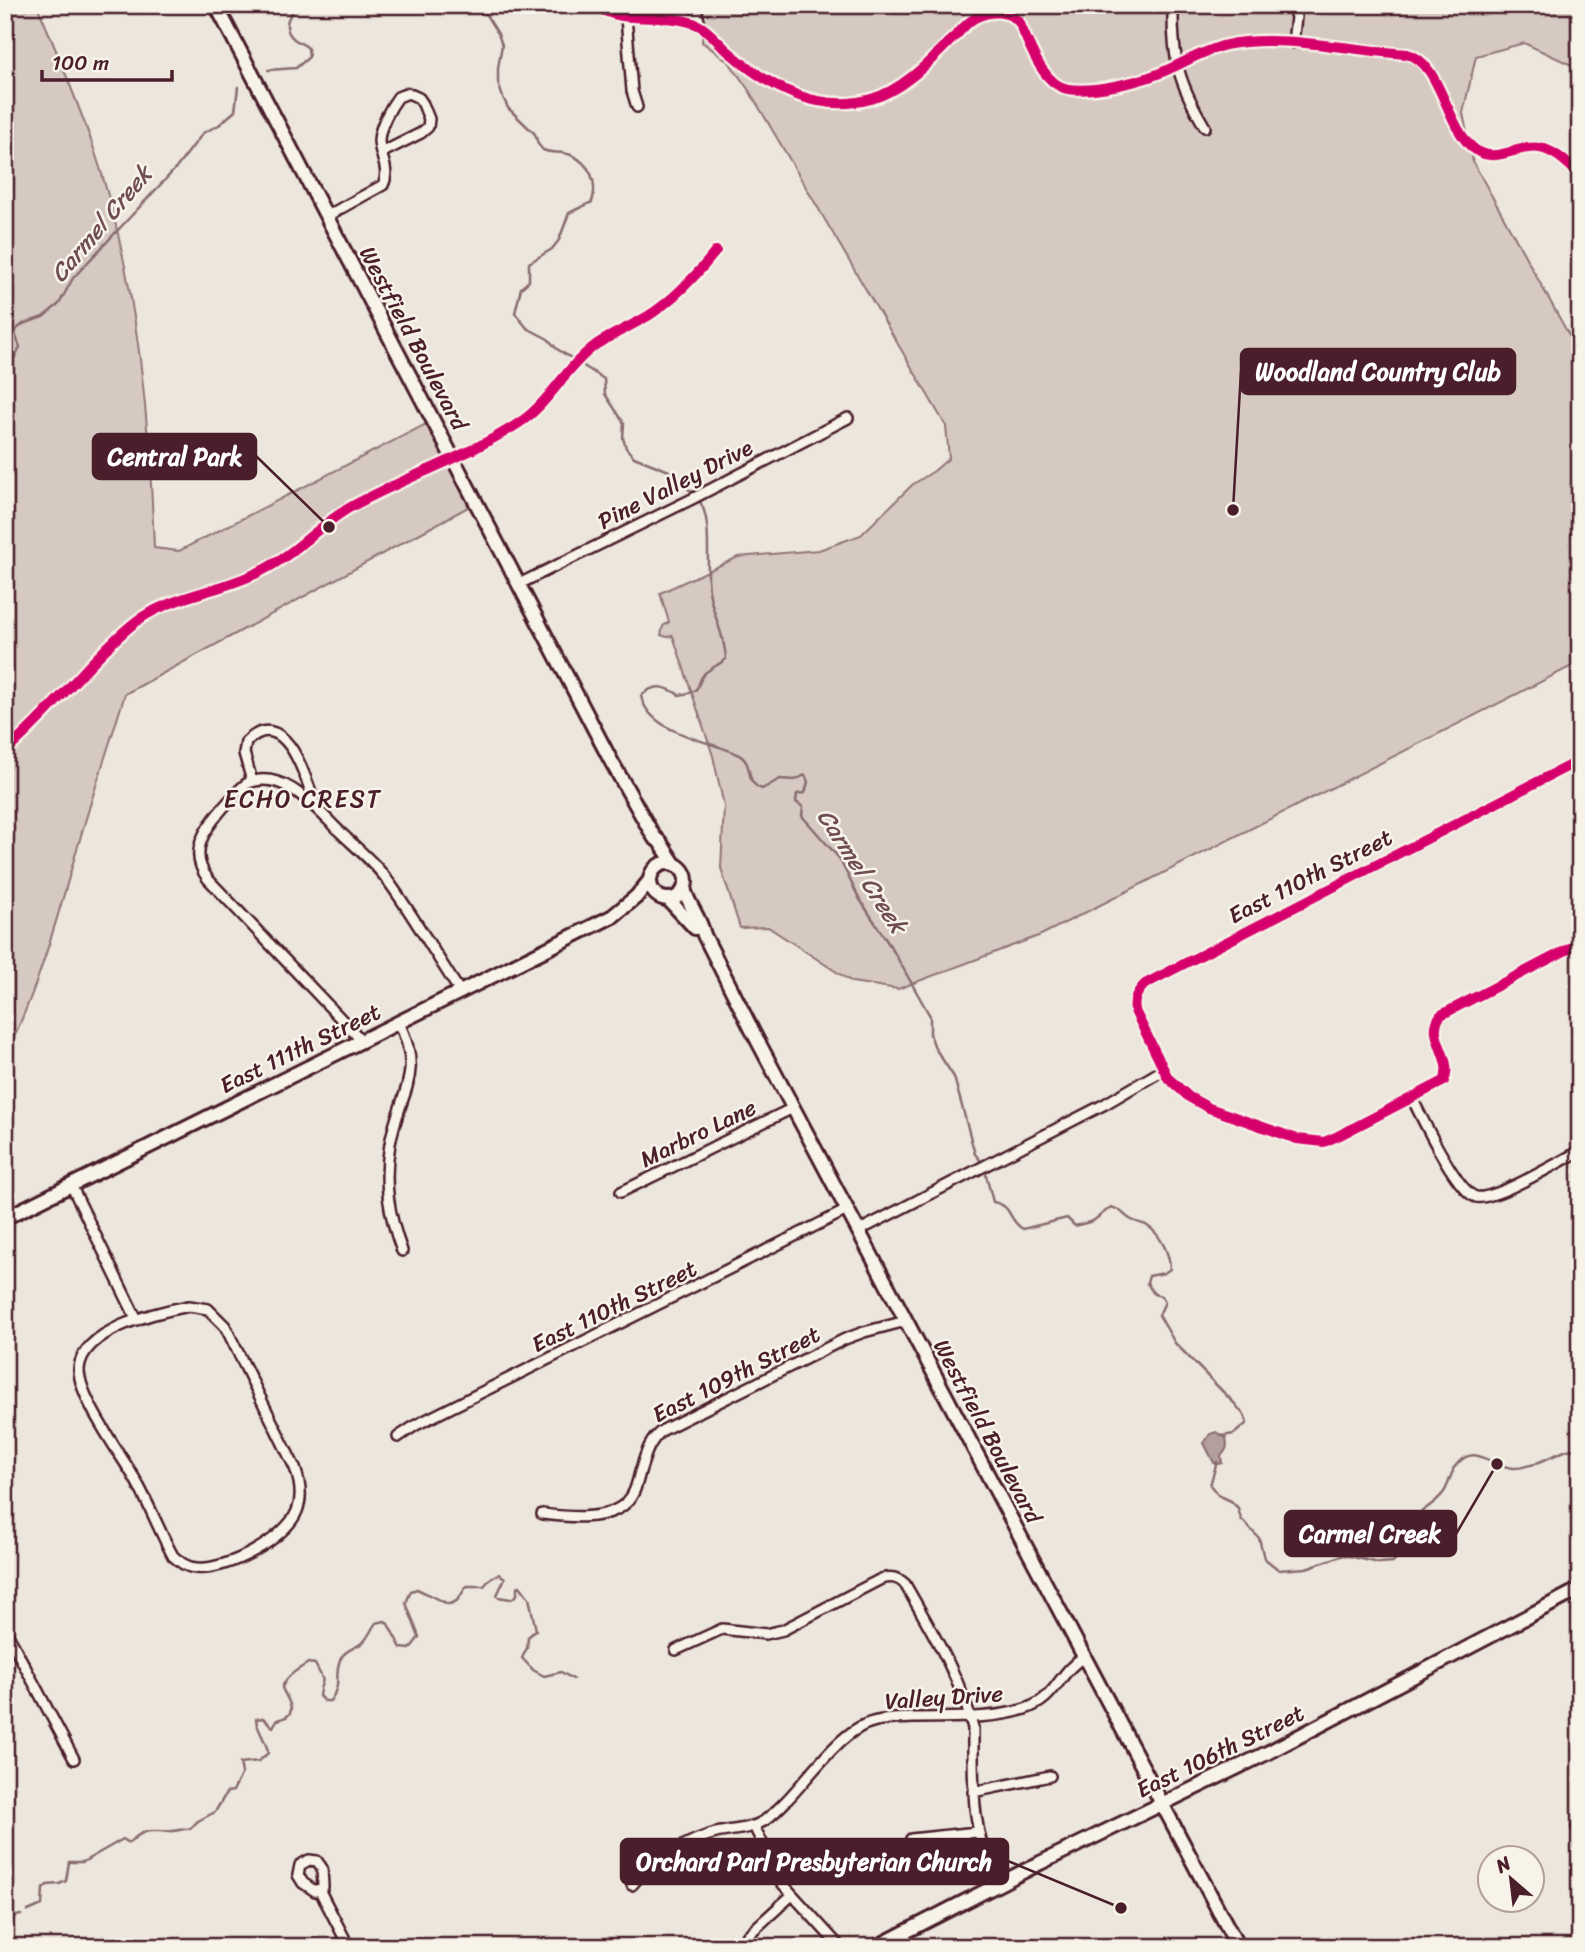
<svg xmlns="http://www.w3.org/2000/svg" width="1585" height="1952" viewBox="0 0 1585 1952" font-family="Sriracha,sans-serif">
<rect width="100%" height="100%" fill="#ece6dd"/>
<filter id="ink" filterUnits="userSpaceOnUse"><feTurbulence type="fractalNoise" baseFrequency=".0143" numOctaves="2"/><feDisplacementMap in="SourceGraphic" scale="14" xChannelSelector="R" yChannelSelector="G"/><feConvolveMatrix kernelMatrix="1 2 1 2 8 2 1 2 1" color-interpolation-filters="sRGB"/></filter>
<g filter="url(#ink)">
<path fill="#d5c9c2" stroke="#907476" stroke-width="2" d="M9,5H37C57,52 77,100 94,149C137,277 149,413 154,548L179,551L426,424L470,506L125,694C113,733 100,772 88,812C63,894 44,978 5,1056V7Z
M704,5H1580V69L1524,43L1476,56L1463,113L1473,162L1580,355V662L1041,935L898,989L852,982L768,927L740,928L721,868L724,806L713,756L673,636L667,637L661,635L663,626L669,622L660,593L738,557L819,550L861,535L912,485L934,471L949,458L946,426L750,92L729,62L702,42Z"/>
<path fill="#b39f9d" stroke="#896c6f" stroke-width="2" d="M1216,1432L1226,1438C1228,1446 1227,1450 1221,1456L1222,1463L1218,1464L1214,1463L1204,1443L1210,1434Z"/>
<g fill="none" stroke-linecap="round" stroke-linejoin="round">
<path stroke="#896c6f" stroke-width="2.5" d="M480,5L498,34L502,45L498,68V82L502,95L508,108L535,134L538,144L543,150C552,154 561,151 571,155C591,164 598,183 592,202L569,213L559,240L552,249L529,263V281L521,288L515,313L527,328L548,339L557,349L604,379L605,394L624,423L623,438L626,448L634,457L669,471L694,494
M268,70L296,68L309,57L308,48C304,44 299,43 294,39C281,28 288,14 299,5
M5,388L9,368L20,347L15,334L17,329L23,324L43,317L59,304L73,278L177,167L203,133L219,125L235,111L238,87
M5,406V416
M698,499C714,519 705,564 709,590C712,614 725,635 726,659C720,664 711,668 705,673C694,684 706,691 679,695C666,686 654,683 641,696C649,733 707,740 735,753C757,762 742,782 762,789L780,779L795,780L805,775L808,782L805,793L797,794L796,802L803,807L802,816L839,858L859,898L894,952L930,1016V1034L935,1048L954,1077L975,1154L980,1160
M986,1175L993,1202C1014,1206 1007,1220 1023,1229L1067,1218L1075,1226L1093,1221L1111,1207C1124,1211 1121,1213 1130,1219C1135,1222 1141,1223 1146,1225C1160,1233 1170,1254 1170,1269L1164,1273L1149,1276L1147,1283L1154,1294L1161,1296L1165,1302L1159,1315L1175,1343L1235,1404L1244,1415L1247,1423L1234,1434L1222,1436
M1217,1462L1210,1485L1218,1495L1231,1501L1238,1508L1241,1519L1259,1538L1264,1558L1279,1570L1306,1568L1344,1555L1379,1563L1393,1562L1401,1555L1404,1540L1400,1529C1412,1515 1434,1507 1444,1492C1448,1486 1450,1477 1453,1471
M1537,1463L1567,1450L1578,1449L1580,1453
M1453,1469C1473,1440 1488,1465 1513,1468C1520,1469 1528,1465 1535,1464
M28,1911L42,1905L43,1889L47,1885L59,1884L66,1881L69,1862H83L123,1839L129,1843C148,1825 151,1833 173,1831C180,1831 183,1828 190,1829L198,1821L215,1812L227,1792L233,1791L242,1773L240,1763L259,1761L268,1753C267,1741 257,1731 256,1719L263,1718L273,1727L277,1720C301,1715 288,1701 282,1688C286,1675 298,1670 308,1663L315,1664C328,1689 321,1674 319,1696L324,1701H330C343,1684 333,1673 341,1658C347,1648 356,1649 363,1642C369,1637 371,1629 376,1623L385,1621L388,1624L401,1648L410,1649L419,1637L406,1603L411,1591L417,1589L448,1604C460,1603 460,1594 467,1586H484L491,1578L499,1574L505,1578L497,1595L498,1597L511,1599L517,1595V1587L520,1586L529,1598L536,1630L528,1637L527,1648L522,1658L533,1670L544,1676L561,1672L573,1679
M6,1918L21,1915"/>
<defs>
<path id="street" d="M594,5C624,27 666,10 698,25C709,30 720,45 730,53C768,86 818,114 871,99C902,91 930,61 952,39C960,32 966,23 975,18C990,10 1008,10 1019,22C1029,43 1042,85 1068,89C1094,93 1144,81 1167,70C1187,61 1205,50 1226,45C1279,33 1352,51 1407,54C1440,61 1446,126 1473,148C1494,166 1516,144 1540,148C1556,151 1568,164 1580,175
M695,5L700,25
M1173,5C1172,58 1178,82 1205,127
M1292,5L1296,17L1293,43
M626,17L632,91L637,107
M327,216L383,185C391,169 379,156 379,140C380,126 390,108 398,97L408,93L419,98L423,104L429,119L428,127L421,133L381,153
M519,584L692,499L848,418
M5,752C36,725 63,694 90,665C106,649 122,631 141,618C178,594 224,591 263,570C295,554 318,526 349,508C404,477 466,458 519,423C550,403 566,366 597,344C613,334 631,326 648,316C675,299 696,276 716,251
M1580,760L1145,984C1137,992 1133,999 1135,1011L1168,1078L1189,1097L1209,1108L1297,1139L1324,1142L1338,1136L1444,1081C1455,1058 1424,1036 1441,1015L1580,943
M252,781L244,753L246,742C286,703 307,781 316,807
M399,1023C425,1076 399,1093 390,1144C383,1182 389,1216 402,1251
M362,1041L208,879C188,853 204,830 222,809C230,800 237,791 246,784C281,767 314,806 336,828C355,847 376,863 391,885C416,920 437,957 461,993
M1412,1098C1422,1118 1457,1192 1476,1197C1495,1201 1560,1161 1580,1151
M71,1185L137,1320
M621,1192L793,1108
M858,1231L1105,1104L1163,1070
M189,1306L208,1309L225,1326L295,1468C300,1482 303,1497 297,1511C286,1539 226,1571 197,1568C187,1568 180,1562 173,1556C158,1529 148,1500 132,1474C118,1451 78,1395 79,1369C82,1329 157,1312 189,1306Z
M398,1437L416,1425L847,1210
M542,1514C567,1517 607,1522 627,1502C635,1494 637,1483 640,1472C645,1456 649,1440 663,1430L845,1339L864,1332L906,1321
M5,1629L74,1759
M676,1650L722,1629L766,1634L783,1630L881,1579C891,1576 898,1577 905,1584C931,1630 960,1676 973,1728C973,1788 971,1829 996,1885
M973,1792L1050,1776
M754,1826L781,1882L840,1947
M1577,1827L1580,1826
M911,1839L977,1832
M309,1860L317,1861L322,1868L323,1887L315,1891L303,1883L298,1875L300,1865Z
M632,1885C648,1863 690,1839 716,1833C733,1829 749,1830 764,1821C797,1797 827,1745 860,1727C876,1718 895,1719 913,1718C950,1717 990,1720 1025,1709C1057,1699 1058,1672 1084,1657
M320,1891L349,1947
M740,1947L748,1935L792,1895"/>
<path id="secondary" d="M216,5L610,759L654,837L660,842L675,865
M650 881a18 18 0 1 1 36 0a18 18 0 1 1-36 0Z
M684,888C688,905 700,917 704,935L753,1032L1238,1947
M668,899L695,928
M5,1218L613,916L636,897L650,880
M876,1947L1040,1863L1267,1753L1580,1589"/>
</defs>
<use href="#street" stroke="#4a1f2b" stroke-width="14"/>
<use href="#secondary" stroke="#4a1f2b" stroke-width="18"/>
<use href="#street" stroke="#f7f3e8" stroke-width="9"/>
<use href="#secondary" stroke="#f7f3e8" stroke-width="12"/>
<defs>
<path id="cycleway" d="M594,5C624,27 666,10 698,25C709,30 720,45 730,53C768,86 818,114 871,99C902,91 930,61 952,39C960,32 966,23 975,18C990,10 1008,10 1019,22C1029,43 1042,85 1068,89C1094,93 1144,81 1167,70C1187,61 1205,50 1226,45C1279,33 1352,51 1407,54C1440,61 1446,126 1473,148C1494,166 1516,144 1540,148C1556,151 1568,164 1580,175
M5,752C36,725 63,694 90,665C106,649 122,631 141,618C178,594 224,591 263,570C295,554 318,526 349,508C404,477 466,458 519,423C550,403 566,366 597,344C613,334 631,326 648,316C675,299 696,276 716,251
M1580,760L1145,984C1137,992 1133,999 1135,1011L1168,1078L1189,1097L1209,1108L1297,1139L1324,1142L1338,1136L1444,1081C1455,1058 1424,1036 1441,1015L1580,943"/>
</defs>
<use href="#cycleway" stroke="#f7f3e8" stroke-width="15"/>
<use href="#cycleway" stroke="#d6006c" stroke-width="10"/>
</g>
</g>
<g text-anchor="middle" stroke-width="5" stroke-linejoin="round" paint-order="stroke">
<g font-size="23" fill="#4a1f2b" stroke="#f7f3e8">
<text transform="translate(414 338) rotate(62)" y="8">Westfield Boulevard</text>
<text transform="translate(675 484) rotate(-27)" y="8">Pine Valley Drive</text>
<text transform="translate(1310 876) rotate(-27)" y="8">East 110th Street</text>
<text transform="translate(300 1048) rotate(-26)" y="8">East 111th Street</text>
<text transform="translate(698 1133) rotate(-26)" y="8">Marbro Lane</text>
<text transform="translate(614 1306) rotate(-26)" y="8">East 110th Street</text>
<text transform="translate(736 1374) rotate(-27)" y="8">East 109th Street</text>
<text transform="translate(988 1431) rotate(62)" y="8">Westfield Boulevard</text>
<text transform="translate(944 1697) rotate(-4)" y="8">Valley Drive</text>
<text transform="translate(1220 1751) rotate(-26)" y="8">East 106th Street</text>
</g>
<g font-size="24" font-style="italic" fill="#6f4c53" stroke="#f7f3e8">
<text transform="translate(101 224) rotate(-50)" y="8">Carmel Creek</text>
<text transform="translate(862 871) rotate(57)" y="8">Carmel Creek</text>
</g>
<g font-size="24" letter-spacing="2" fill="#4a1f2b" stroke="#f7f3e8">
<text x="303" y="807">ECHO CREST</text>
</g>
</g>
<path fill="none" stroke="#4a1f2b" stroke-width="2.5" d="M1233 510L1241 371M329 527L256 456M1497 1464L1456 1534M1121 1908L1008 1861"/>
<g fill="#4a1f2b" stroke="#f7f3e8" stroke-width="2.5">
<circle cx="1233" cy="510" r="7"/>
<circle cx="329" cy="527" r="7"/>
<circle cx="1497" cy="1464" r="7"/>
<circle cx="1121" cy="1908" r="7"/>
</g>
<g fill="#4a1f2b" stroke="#4a1f2b" stroke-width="2.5">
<rect x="1241" y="349" width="274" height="45" rx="7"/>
<rect x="93" y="434" width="163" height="45" rx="7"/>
<rect x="1285" y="1511" width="171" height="45" rx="7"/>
<rect x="621" y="1839" width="387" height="45" rx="7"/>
</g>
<g font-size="24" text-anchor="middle" font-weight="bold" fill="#fff">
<text x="1378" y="380">Woodland Country Club</text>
<text x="175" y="465">Central Park</text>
<text x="1370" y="1542">Carmel Creek</text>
<text x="814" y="1870">Orchard Parl Presbyterian Church</text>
</g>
<rect width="1585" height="1952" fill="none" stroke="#f7f3e8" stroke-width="28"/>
<rect x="14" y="14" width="1557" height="1924" fill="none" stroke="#4a1f2b" stroke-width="2.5" filter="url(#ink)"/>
<g transform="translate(1511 1879) rotate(332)"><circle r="33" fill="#f7f3e8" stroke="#b29e9c" stroke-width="2"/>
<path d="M0-5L12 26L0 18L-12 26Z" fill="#4a1f2b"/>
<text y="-10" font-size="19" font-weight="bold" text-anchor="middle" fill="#4a1f2b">N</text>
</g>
<path d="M42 70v10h130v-10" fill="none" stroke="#4a1f2b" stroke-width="3.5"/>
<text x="52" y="70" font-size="21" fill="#4a1f2b" stroke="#f7f3e8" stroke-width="5" paint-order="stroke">100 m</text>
</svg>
